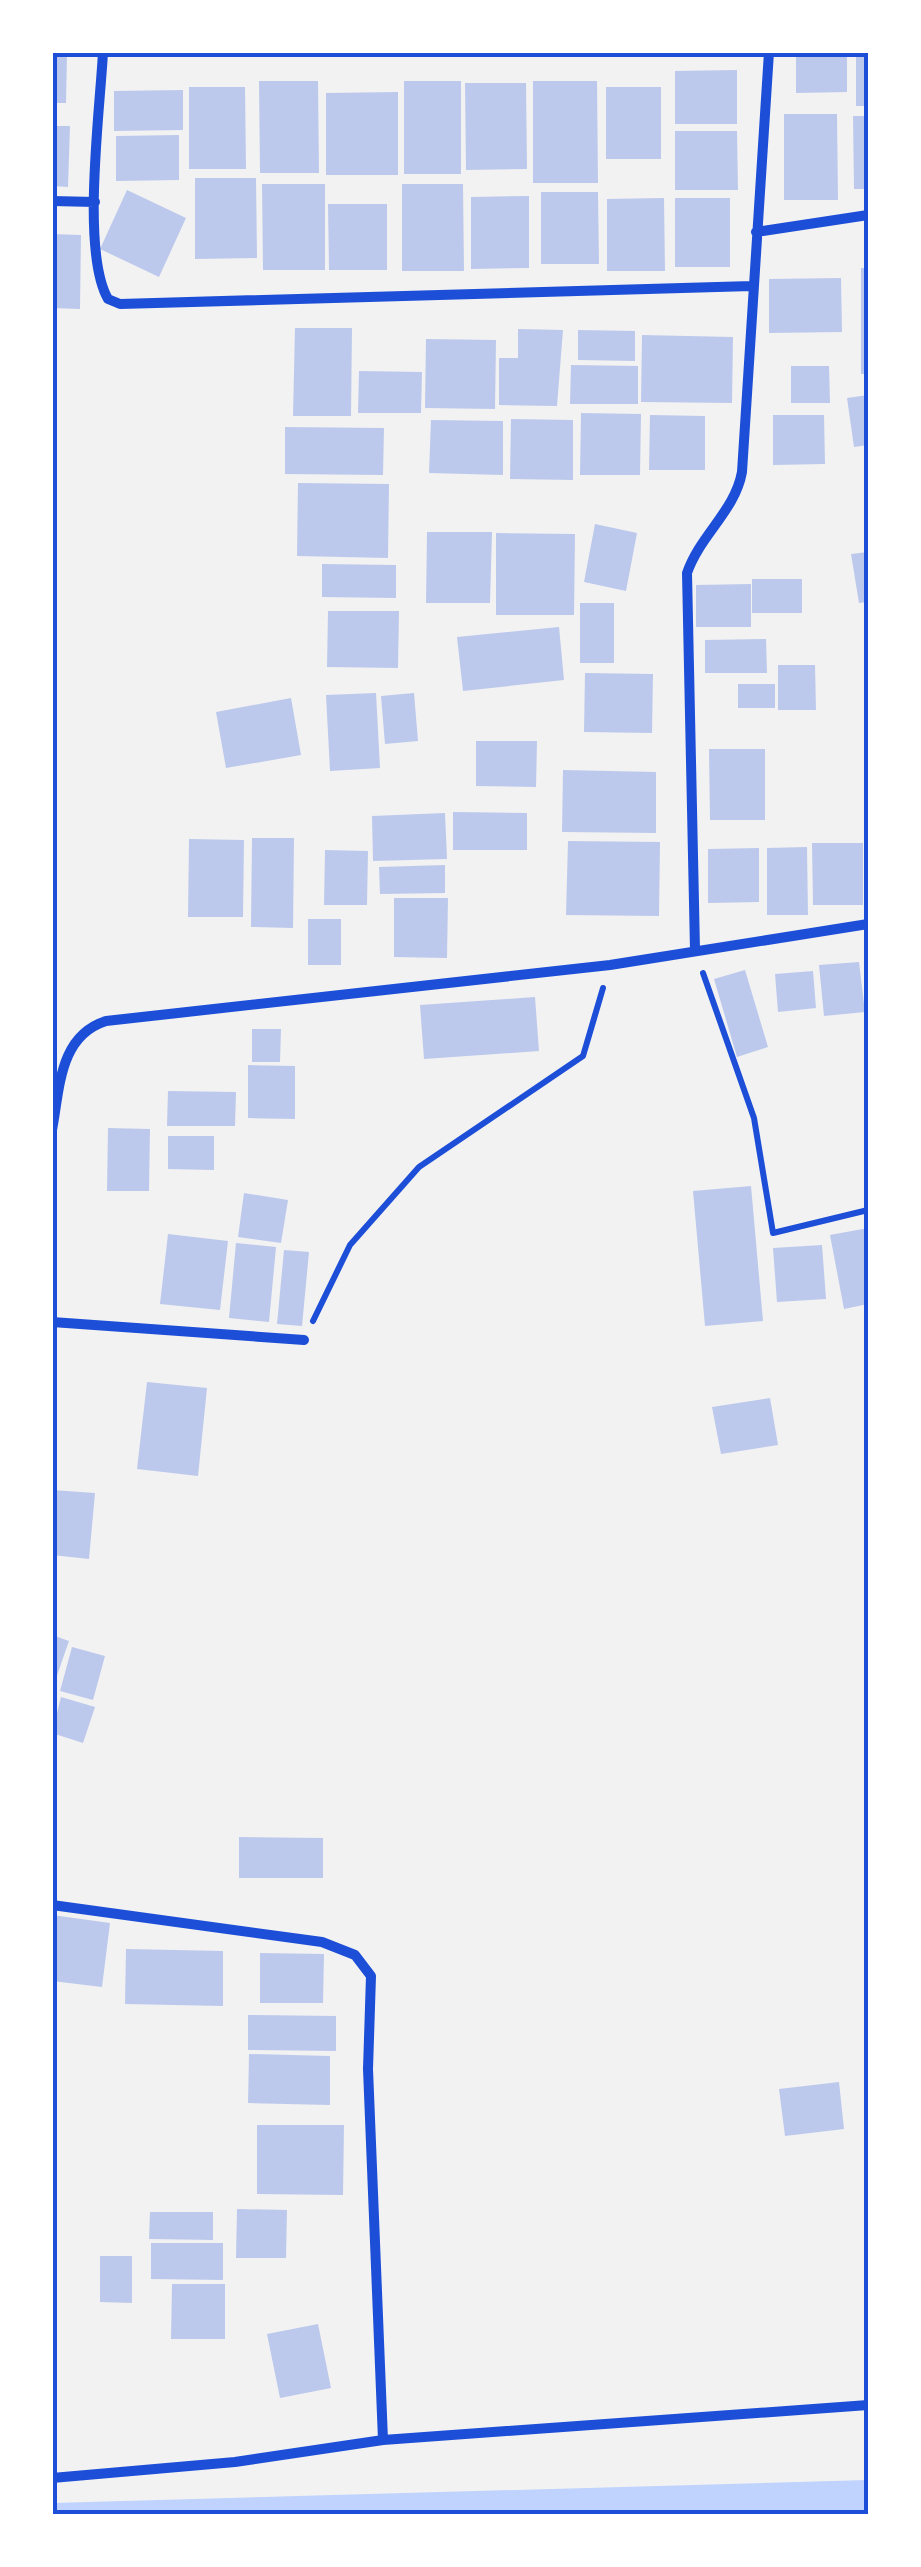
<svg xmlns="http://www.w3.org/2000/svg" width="921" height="2567" viewBox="0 0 921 2567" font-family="Signika,sans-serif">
<rect width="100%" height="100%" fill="#f2f2f2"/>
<path fill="#bfd3fe" d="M868,2480V2514H52L53,2503Z"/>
<path fill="#bdc9ec" d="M796,52H847V92L796,93Z
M856,52H868V106H856Z
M52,55H67L66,103H52Z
M737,70V124H675V71Z
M259,81H318L319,173H260Z
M404,81H461V174H404Z
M533,81H597L598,183H533Z
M465,83H526L527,169L466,170Z
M189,87H245L246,169H189Z
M606,87H661V159H606Z
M183,90V130L114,131V91Z
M398,92V175H326V93Z
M784,114H837L838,200H784Z
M853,116H868V189H854Z
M52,126H70L68,187L52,186Z
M675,131H737L738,190H675Z
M179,135V180L116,181V136Z
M195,178H256L257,258L195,259Z
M262,184H325V270H263Z
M402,184H463L464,271H402Z
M127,190L186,218L159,277L100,249Z
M541,192H598L599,264H541Z
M529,196V268L471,269V197Z
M664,198L665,271H607V199Z
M675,198H730V267H675Z
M328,204H387V270H329Z
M52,234L81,235L80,309L52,308Z
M861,268H868V374H861Z
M841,278L842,332L769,333V279Z
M295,328H352L351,416H293Z
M518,329L563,330L557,406L499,405V358H518Z
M578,330L635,331V361L578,360Z
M642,335L733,337L732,403L641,402Z
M426,339L496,340L495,409L425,408Z
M571,365L638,366V404H570Z
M791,366H829L830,403H791Z
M359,371L422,372L421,413H358Z
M868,395V445L854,447L847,398Z
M581,413L641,414L640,475H580Z
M650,415L705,416V470H649Z
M773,415H824L825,464L773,465Z
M511,419L573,420V480L510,479Z
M431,420L503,421V475L429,473Z
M285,427L384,428L383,475L285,474Z
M298,483L389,484L388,558L297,556Z
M595,524L637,533L626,591L584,582Z
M427,532H492L490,603H426Z
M496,533L575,534L574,615H496Z
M868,552V602L859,603L851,554Z
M322,564L396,565V598L322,597Z
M752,579H802V613H752Z
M751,584V627H696V585Z
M580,603H614V663H580Z
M328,611H399L398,668L327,667Z
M559,627L564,680L463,691L457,637Z
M766,639L767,673H705V640Z
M778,665H815L816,710H778Z
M585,673L653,674L652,733L584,732Z
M738,684H775V708H738Z
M376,693L380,768L330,771L326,695Z
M414,693L418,741L385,744L381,696Z
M291,698L301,755L226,768L216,712Z
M476,741H537L536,787L476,786Z
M709,749H765V820H710Z
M563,770L656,772V833L562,832Z
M453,812L527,813V850H453Z
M445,813L447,859L373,861L372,816Z
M252,838H294L293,928L251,927Z
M189,839L244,840L243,917H188Z
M568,841L660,842L659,916L566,915Z
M812,843H863V905H813Z
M807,847L808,915H767V848Z
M759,848V902L708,903V849Z
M325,850L368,851L367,905H324Z
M445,865V893L380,894L379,867Z
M394,898H448L447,958L394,957Z
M308,919H341V965H308Z
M859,962L865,1012L824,1016L819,965Z
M745,970L768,1047L737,1057L714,979Z
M813,971L816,1008L778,1012L775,974Z
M535,997L539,1051L424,1059L420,1005Z
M252,1029H281L280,1062H252Z
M248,1065L295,1066V1119L248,1118Z
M168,1091L236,1092L235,1126H167Z
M108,1128L150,1129L149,1191H107Z
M168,1136H214V1170L168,1169Z
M751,1186L763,1321L705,1326L693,1191Z
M244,1193L288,1200L281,1243L238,1237Z
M868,1228V1304L844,1309L830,1235Z
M168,1234L228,1241L220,1310L160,1304Z
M236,1243L276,1247L269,1322L229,1318Z
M822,1245L826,1299L777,1302L773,1248Z
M284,1250L309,1252L302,1326L277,1324Z
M147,1382L207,1388L198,1476L137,1469Z
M770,1398L778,1445L721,1454L712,1407Z
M52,1490L95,1493L89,1559L52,1555Z
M52,1635L69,1641L53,1687H52Z
M72,1647L105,1656L93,1700L60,1691Z
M61,1697L95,1707L83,1743L52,1733Z
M239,1837L323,1838V1878H239Z
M52,1915L110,1923L102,1987L52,1981Z
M126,1949L223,1951V2006L125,2004Z
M260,1953L324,1954L323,2003H260Z
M248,2015L336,2016V2051L248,2050Z
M249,2054L330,2056V2105L248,2103Z
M839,2082L844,2129L785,2136L779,2089Z
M257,2125H344L343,2195L257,2194Z
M237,2209L287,2210L286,2258H236Z
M150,2212H213V2240L149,2239Z
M151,2243H223V2280L151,2279Z
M100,2256H132V2303L100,2302Z
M172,2284H225V2339H171Z
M318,2324L331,2388L280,2398L267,2334Z"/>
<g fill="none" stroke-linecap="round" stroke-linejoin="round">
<path stroke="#1d4ed8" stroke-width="6" d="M703,973L754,1118L773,1233L868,1210
M313,1321L350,1245L419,1167L583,1056L603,988"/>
<path stroke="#1d4ed8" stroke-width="10" d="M103,52C100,111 81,252 108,299L120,304L752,286
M52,201L95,202
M756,232L868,215
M695,950L687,573C700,535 735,511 742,472L769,52
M52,1130C60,1088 59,1036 106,1021L610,965L868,924
M52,1322L304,1340
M52,1905L322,1942L355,1955L371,1976L368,2069L383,2440
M52,2478L235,2462L383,2440L868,2405"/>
</g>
<rect width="921" height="2567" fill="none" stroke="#ffffff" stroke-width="110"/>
<rect x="55" y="55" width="811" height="2457" fill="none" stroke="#1d4ed8" stroke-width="4"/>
</svg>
